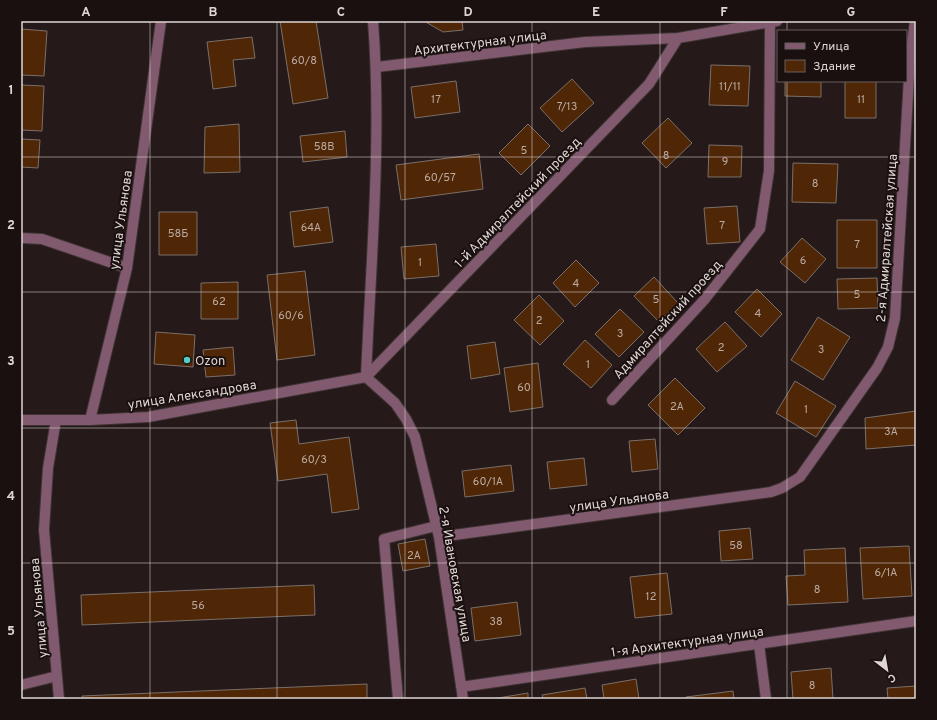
<svg xmlns="http://www.w3.org/2000/svg" width="937" height="720" viewBox="0 0 937 720" font-family="Overpass,sans-serif">
<rect width="100%" height="100%" fill="#251919"/>
<path fill="#4f2707" stroke="#7b6f68" d="M280,21H316L328,98L293,104Z
M424,21H462L463,30L443,32Z
M21,29L47,31L44,76L21,75Z
M252,37L255,58L233,60L236,86L213,89L207,42Z
M711,65L750,66L748,106L709,105Z
M572,79L594,103L562,132L540,108Z
M456,81L460,112L415,118L411,87Z
M785,81H821V97L785,96Z
M845,81H876V118H845Z
M21,85L44,86L42,131L21,130Z
M668,118L692,143L666,168L642,143Z
M239,124L240,172L204,173L205,127Z
M528,124L550,146L521,175L499,153Z
M345,131L347,157L303,162L300,136Z
M21,139L40,140L38,168L21,167Z
M709,145L742,146L741,177H708Z
M479,154L483,189L401,200L396,165Z
M793,163L838,164L836,203L792,202Z
M737,206L740,242L707,244L704,208Z
M328,207L333,242L294,247L290,212Z
M159,212H197V255H159Z
M837,220H877V268H837Z
M802,238L826,259L805,283L780,262Z
M436,244L439,276L404,279L401,247Z
M576,260L599,283L575,307L553,283Z
M305,271L315,355L277,360L267,275Z
M654,277L678,303L659,322L634,296Z
M877,278L878,308L838,309L837,279Z
M238,282V319H201V283Z
M757,289L782,314L761,337L735,312Z
M539,295L564,321L540,345L514,320Z
M620,309L644,332L619,357L595,334Z
M818,317L850,337L823,380L791,360Z
M725,322L747,346L717,372L696,349Z
M156,332L195,335L193,367L154,364Z
M585,340L612,365L591,388L563,364Z
M495,342L500,374L471,379L467,346Z
M233,347L235,375L206,377L203,350Z
M538,363L543,407L510,412L504,368Z
M675,378L705,408L678,435L648,405Z
M795,381L836,406L816,437L776,413Z
M916,411V445L866,449L865,418Z
M296,420L299,444L349,437L359,509L332,513L327,474L278,481L270,423Z
M655,439L658,469L632,472L629,441Z
M584,458L587,485L550,489L547,462Z
M511,465L514,491L465,497L462,471Z
M750,528L753,559L721,561L719,531Z
M425,539L430,566L403,571L398,544Z
M909,546L912,596L863,599L860,548Z
M845,548L848,602L788,605L786,576L805,575L804,550Z
M667,573L672,614L635,618L630,577Z
M314,585L315,615L82,625L81,595Z
M517,602L521,635L475,641L471,608Z
M831,668L833,699H793L791,672Z
M636,679L639,699H604L602,685Z
M367,684V699H83L82,696Z
M916,686V699H888L887,688Z
M585,688L587,699H543L542,695Z
M733,691L734,699H687L686,697Z
M528,693V699H492Z"/>
<g fill="none" stroke-linecap="round" stroke-linejoin="round">
<defs>
<path id="minor" d="M377,67L585,42L678,38L777,21
M21,238L42,239L127,268
M366,377L649,84L678,38
M366,377C371,259 382,139 373,21
M366,377L395,403L406,419L415,437L439,537L463,699
M612,400L705,299L760,229L769,171L770,22
M21,420H90L148,417L366,377
M56,420L48,468L44,530L59,699
M90,420L127,268L161,21
M439,537L771,492L782,488L800,477L877,368L888,347L895,318L910,60L915,21
M759,644L766,699
M21,685L57,676
M461,687L916,621
M398,699L384,539L436,526"/>
</defs>
<use href="#minor" stroke="#3f3333" stroke-width="12"/>
<use href="#minor" stroke="#815a6f" stroke-width="10"/>
</g>
<path fill="none" stroke="#ded5d5" stroke-width="1" stroke-opacity="0.55" d="M150,21V699M277,21V699M405,21V699M532,21V699M660,21V699M787,21V31M787,81V699M21,157H916M21,292H916M21,428H916M21,563H916"/>
<circle fill="#54cdc7" stroke="#1b1010" stroke-width="1.5" cx="187" cy="360" r="4"/>
<g text-anchor="middle" stroke-width="4" stroke-linejoin="round" paint-order="stroke">
<g font-size="11" fill="#baaaa2">
<text x="304" y="64">60/8</text>
<text x="730" y="90">11/11</text>
<text x="436" y="103">17</text>
<text x="861" y="103">11</text>
<text x="567" y="110">7/13</text>
<text x="324" y="150">58В</text>
<text x="524" y="154">5</text>
<text x="666" y="159">8</text>
<text x="725" y="165">9</text>
<text x="440" y="181">60/57</text>
<text x="815" y="187">8</text>
<text x="722" y="229">7</text>
<text x="311" y="231">64А</text>
<text x="178" y="237">58Б</text>
<text x="857" y="248">7</text>
<text x="803" y="264">6</text>
<text x="420" y="266">1</text>
<text x="576" y="287">4</text>
<text x="857" y="298">5</text>
<text x="656" y="303">5</text>
<text x="219" y="305">62</text>
<text x="758" y="317">4</text>
<text x="291" y="319">60/6</text>
<text x="539" y="324">2</text>
<text x="620" y="337">3</text>
<text x="721" y="351">2</text>
<text x="821" y="353">3</text>
<text x="588" y="368">1</text>
<text x="524" y="391">60</text>
<text x="677" y="410">2А</text>
<text x="806" y="413">1</text>
<text x="891" y="435">3А</text>
<text x="314" y="463">60/3</text>
<text x="488" y="485">60/1А</text>
<text x="736" y="549">58</text>
<text x="414" y="559">2А</text>
<text x="886" y="576">6/1А</text>
<text x="817" y="593">8</text>
<text x="651" y="600">12</text>
<text x="198" y="609">56</text>
<text x="496" y="625">38</text>
<text x="812" y="689">8</text>
</g>
<g font-size="13" fill="#ded5d5" stroke="#1b1010">
<text transform="translate(480 42) rotate(-7)" y="5">Архитектурная улица</text>
<text transform="translate(517 202) rotate(-46)" y="5">1-й Адмиралтейский проезд</text>
<text transform="translate(120 220) rotate(-82)" y="5">улица Ульянова</text>
<text transform="translate(886 238) rotate(-86)" y="5">2-я Адмиралтейская улица</text>
<text transform="translate(667 319) rotate(-48)" y="5">Адмиралтейский проезд</text>
<text transform="translate(192 394) rotate(-9)" y="5">улица Александрова</text>
<text transform="translate(619 500) rotate(-8)" y="5">улица Ульянова</text>
<text transform="translate(456 574) rotate(80)" y="5">2-я Ивановская улица</text>
<text transform="translate(38 608) rotate(-95)" y="5">улица Ульянова</text>
<text transform="translate(687 641) rotate(-8)" y="5">1-я Архитектурная улица</text>
</g>
<g font-size="13" fill="#ded5d5" stroke="#1b1010" text-anchor="start">
<text x="195" y="365">Ozon</text>
</g>
</g>
<rect width="937" height="720" fill="none" stroke="#1b1010" stroke-width="44"/>
<rect x="777" y="30" width="130" height="52" fill="#1b1010" stroke="#695f5f"/>
<rect x="785" y="43" width="20" height="6" fill="#815a6f" stroke="#695f5f"/>
<text x="813" y="50" font-size="12" fill="#ded5d5">Улица</text>
<rect x="785" y="60" width="20" height="12" fill="#4f2707" stroke="#695f5f"/>
<text x="813" y="70" font-size="12" fill="#ded5d5">Здание</text>
<g transform="translate(887 670) rotate(149)" stroke="#1b1010" stroke-width="3" paint-order="stroke">
<path d="M0-3L7 15L0 10L-7 15Z" fill="#ded5d5"/>
<text y="-6" font-size="11" font-weight="bold" text-anchor="middle" fill="#ded5d5">С</text>
</g>
<rect x="22" y="22" width="893" height="676" fill="none" stroke="#ded5d5" stroke-width="1.5"/>
<g font-size="13" text-anchor="middle" font-weight="bold" fill="#ded5d5">
<text x="86" y="16">A</text>
<text x="213" y="16">B</text>
<text x="341" y="16">C</text>
<text x="468" y="16">D</text>
<text x="596" y="16">E</text>
<text x="724" y="16">F</text>
<text x="851" y="16">G</text>
<text x="11" y="94">1</text>
<text x="11" y="229">2</text>
<text x="11" y="365">3</text>
<text x="11" y="500">4</text>
<text x="11" y="635">5</text>
</g>
</svg>
